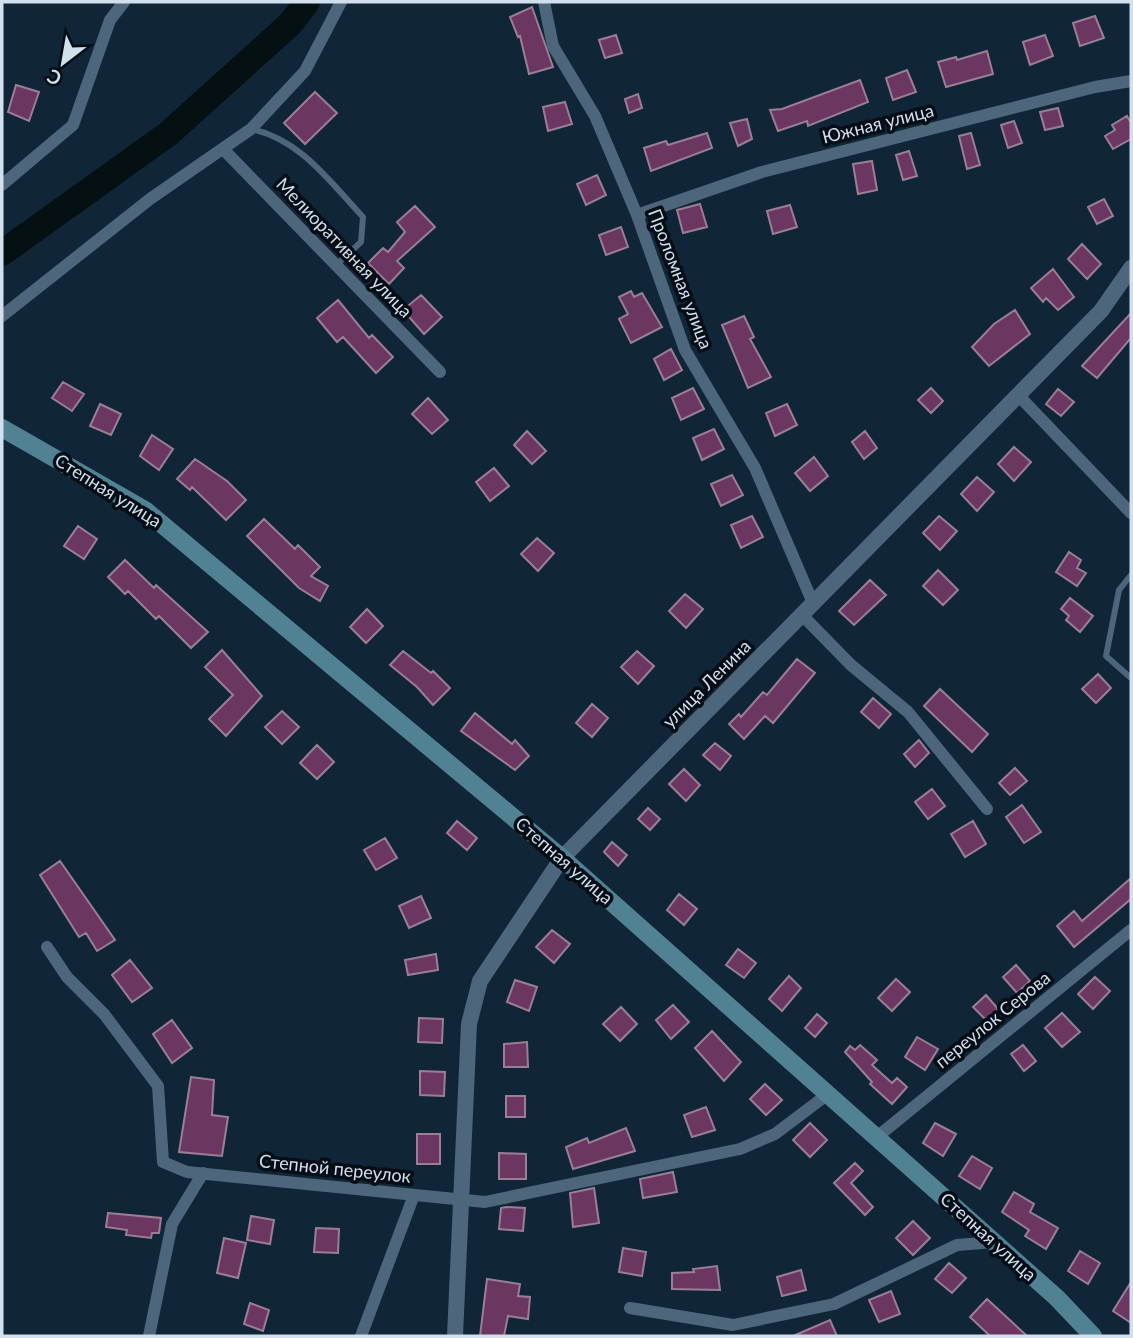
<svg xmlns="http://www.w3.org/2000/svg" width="1133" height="1338" viewBox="0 0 1133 1338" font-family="Lato,sans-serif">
<rect width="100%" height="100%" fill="#102638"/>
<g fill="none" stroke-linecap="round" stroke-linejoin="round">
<path stroke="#041011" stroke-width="26" d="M2,253L168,134L290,24L307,2"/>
</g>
<path fill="#6c3662" stroke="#9a7f94" stroke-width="2" d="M532,7L553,67L529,74L520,36L518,37L510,17Z
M1095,16L1104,38L1080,46L1073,23Z
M616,35L622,53L605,58L599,40Z
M1045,35L1053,56L1030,65L1023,42Z
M987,51L993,74L946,87L938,62L956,57L957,60Z
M907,70L916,92L893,100L886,78Z
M860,80L868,102L808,126L807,121L778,131L770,110L782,109Z
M16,85L39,92L29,121L8,112Z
M315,92L337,113L305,144L284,123Z
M638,94L642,108L629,113L625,99Z
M565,102L572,124L548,131L543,107Z
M1058,108L1063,126L1045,130L1040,112Z
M1127,116L1131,123V139L1113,149L1105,136L1115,130L1112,125Z
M747,119L752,139L738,146L730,123Z
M1014,121L1022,143L1008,148L1001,125Z
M707,133L712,148L651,171L644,148L666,141L668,145Z
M971,133L980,165L967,169L959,136Z
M909,151L917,176L903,180L896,155Z
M872,161L877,190L858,194L853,164Z
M597,175L606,195L586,205L577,184Z
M1104,199L1113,216L1097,224L1088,207Z
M700,204L707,227L683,233L677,210Z
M790,205L797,227L773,234L767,211Z
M415,206L435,227L397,261L404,268L389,284L368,263L383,248L388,252L405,232L397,222Z
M621,227L628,247L606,255L599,235Z
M1082,244L1101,264L1087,279L1068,259Z
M1053,269L1074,297L1058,310L1046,298L1043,302L1031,288Z
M631,291L634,297L642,293L662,327L631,343L619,319L628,314L619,297Z
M421,295L442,317L424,334L403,310Z
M338,300L369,338L372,335L393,357L376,373L343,337L337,342L317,318Z
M1015,310L1030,334L989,366L972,347L994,324Z
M1131,313V338L1097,378L1082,366Z
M744,316L754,337L750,339L771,377L748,388L722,325Z
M671,349L682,370L664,380L654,359Z
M63,382L84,394L72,411L52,398Z
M693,388L704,409L681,420L672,398Z
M931,388L943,401L931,413L918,400Z
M1058,389L1074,402L1061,416L1046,404Z
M428,398L448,420L432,434L412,414Z
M100,404L121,414L111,435L90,426Z
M787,404L797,425L775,436L766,413Z
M714,429L724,449L702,460L693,438Z
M527,431L546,451L532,464L514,445Z
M865,431L877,448L864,459L852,442Z
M152,435L173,449L159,470L140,456Z
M1014,447L1031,462L1014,481L998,464Z
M814,457L828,476L810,491L795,473Z
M195,459L227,481L246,500L226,520L192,487L190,490L177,479Z
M494,468L509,486L490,501L476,482Z
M732,475L743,495L721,506L711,484Z
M977,477L994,492L977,511L961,494Z
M752,516L763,537L741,548L731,525Z
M939,516L957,531L940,550L923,533Z
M264,519L295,549L298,545L320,567L311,576L328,586L320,601L299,588L247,536Z
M78,526L97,539L84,559L64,546Z
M537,538L554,553L538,571L521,554Z
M1069,552L1081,560L1077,568L1086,573L1077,586L1056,572Z
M125,560L154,588L156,585L208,632L191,648L159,616L156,619L128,591L125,594L108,577Z
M938,570L958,590L943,605L923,586Z
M870,580L886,595L854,625L839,611Z
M685,594L703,609L686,628L669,611Z
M1070,598L1093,616L1080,632L1066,620L1069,616L1061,609Z
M367,609L383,626L366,643L350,627Z
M222,650L262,696L226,736L209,719L233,695L205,667Z
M403,651L431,673L433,671L450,688L433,705L417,687L390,665Z
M637,651L654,666L638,684L621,667Z
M797,659L815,673L773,723L765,716L744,739L729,724L739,714L741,717L763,692L767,695Z
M1098,674L1111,688L1096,703L1082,689Z
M940,689L988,734L972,752L924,706Z
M873,698L891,714L879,728L861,712Z
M592,704L608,718L592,737L576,723Z
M282,711L299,727L282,744L265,727Z
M475,713L512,744L515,740L529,756L515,770L461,731Z
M919,740L929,753L915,767L904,754Z
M715,743L731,756L720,770L703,755Z
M317,745L334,762L317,779L300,763Z
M1015,768L1027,781L1010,795L999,783Z
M684,769L700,785L686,801L669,784Z
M932,789L945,806L928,819L915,802Z
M1022,805L1041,832L1024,843L1006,817Z
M648,808L660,819L650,830L638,819Z
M457,821L477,838L467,850L447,833Z
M973,821L986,844L965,857L951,834Z
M385,838L397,858L376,870L364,850Z
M612,842L627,855L618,866L604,852Z
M60,861L115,940L97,951L86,933L79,937L40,875Z
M1131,878V899L1074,947L1057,926L1074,911L1082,921Z
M679,894L697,909L684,925L667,910Z
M421,896L431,918L409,928L399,906Z
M552,930L570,944L554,963L536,947Z
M738,949L756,963L744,978L726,965Z
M436,954L438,970L408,975L405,960Z
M130,960L152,988L132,1002L112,975Z
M1016,965L1030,981L1017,993L1003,977Z
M789,976L801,988L782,1011L769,999Z
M1095,977L1110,991L1093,1009L1078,994Z
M896,979L910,992L892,1011L878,998Z
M515,980L537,987L529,1011L507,1002Z
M986,995L998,1009L986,1020L973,1007Z
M673,1005L689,1022L671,1039L656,1020Z
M621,1007L637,1024L620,1041L603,1024Z
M1062,1013L1080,1032L1062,1047L1045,1028Z
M817,1014L827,1023L815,1037L805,1028Z
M419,1018L443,1019L442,1043L418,1042Z
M172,1020L192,1048L172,1063L153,1034Z
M712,1031L741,1062L724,1081L695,1048Z
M917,1037L938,1049L925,1070L905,1057Z
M527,1042L528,1067H504V1044Z
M860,1045L877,1060L872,1065L892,1083L897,1078L907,1087L892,1104L870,1084L872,1082L845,1052L850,1046L855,1050Z
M1023,1045L1036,1061L1024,1071L1011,1054Z
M420,1071L445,1072L444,1096L420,1095Z
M191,1077L214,1080L212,1115L228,1117L222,1156L179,1152Z
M765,1084L782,1100L766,1115L750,1099Z
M506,1096H525V1117H506Z
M706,1107L715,1130L692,1137L684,1115Z
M810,1123L827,1140L810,1157L793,1140Z
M935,1123L956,1134L943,1156L923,1143Z
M626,1128L635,1151L573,1169L566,1147L587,1138L589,1143Z
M417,1134H440V1164H417Z
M499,1153L526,1154V1179H499Z
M972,1156L992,1168L980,1189L959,1176Z
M855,1163L863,1171L851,1183L873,1207L865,1215L834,1183Z
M673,1172L677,1192L643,1198L640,1179Z
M594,1188L599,1223L573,1227L570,1193Z
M1014,1192L1034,1204L1030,1212L1058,1228L1046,1249L1025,1236L1029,1230L1002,1212Z
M506,1207L525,1208L523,1231L499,1229L501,1208Z
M108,1213L161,1218L159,1233H152L151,1238L126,1235L127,1230L106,1227Z
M251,1216L274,1220L270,1244L247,1240Z
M913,1221L930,1238L913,1255L896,1238Z
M316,1228L339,1229L338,1253L314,1252Z
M224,1238L246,1243L238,1278L217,1273Z
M623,1248L646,1252L642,1276L619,1272Z
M1080,1251L1100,1263L1088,1284L1068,1271Z
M949,1263L966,1278L952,1293L935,1279Z
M717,1266L720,1290L672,1289V1273L694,1272L693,1269Z
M801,1270L806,1290L782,1296L777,1277Z
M487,1279L520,1284L518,1296L530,1297L528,1319L508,1316L504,1336H480Z
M1131,1282V1323L1113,1311Z
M891,1291L900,1314L879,1322L869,1300Z
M987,1299L1027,1336H990L970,1317Z
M250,1303L269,1310L263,1331L244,1324Z
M830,1320L837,1336H793Z"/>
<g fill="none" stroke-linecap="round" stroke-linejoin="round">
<path stroke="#4e667b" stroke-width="6" d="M251,129C300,139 330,182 363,217L361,242L336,265
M1131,575L1119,590L1106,656L1131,678"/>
<path stroke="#4e667b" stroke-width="12" d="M544,2L553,46L595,116L637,215L685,350L755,468L813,603
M223,149L440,372
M2,185L73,125L110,20L124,2
M637,215L762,172L1095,87L1131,81
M2,316L150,199L251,129L305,71L341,2
M1018,395L1131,513
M802,615L851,665L908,712L987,809
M47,947L67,977L104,1014L158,1086L163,1162L187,1172L485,1202L740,1149L775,1134L828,1094
M877,1137L1131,930
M630,1308L733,1325L834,1304L957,1245L995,1242
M149,1336L172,1224L203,1173
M361,1336L414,1195"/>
<path stroke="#4e667b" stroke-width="16" d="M455,1336L469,1024L480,981L562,858L1101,311L1131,268"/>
<path stroke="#508294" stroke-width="18" d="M2,428L145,510L562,858L1057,1298L1093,1336"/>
</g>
<g text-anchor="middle" stroke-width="7" stroke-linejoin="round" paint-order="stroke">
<g font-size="18" fill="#d2dfec" stroke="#050e16">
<text transform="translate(878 124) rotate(-14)" y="6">Южная улица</text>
<text transform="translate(344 248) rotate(46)" y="6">Мелиоративная улица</text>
<text transform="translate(680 279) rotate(69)" y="6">Проломная улица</text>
<text transform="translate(108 491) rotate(32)" y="6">Степная улица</text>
<text transform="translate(707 684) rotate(-45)" y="6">улица Ленина</text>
<text transform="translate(564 861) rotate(41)" y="6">Степная улица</text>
<text transform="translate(993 1020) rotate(-39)" y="6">переулок Серова</text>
<text transform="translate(335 1169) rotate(6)" y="6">Степной переулок</text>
<text transform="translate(988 1237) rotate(42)" y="6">Степная улица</text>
</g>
</g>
<rect width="1133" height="1338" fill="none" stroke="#d2dfec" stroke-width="7"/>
<g transform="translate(63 63) rotate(211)" stroke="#050e16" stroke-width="5" paint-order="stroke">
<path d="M0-5L12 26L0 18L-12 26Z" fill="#d2dfec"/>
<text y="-10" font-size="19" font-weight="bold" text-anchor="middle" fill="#d2dfec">С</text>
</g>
</svg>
